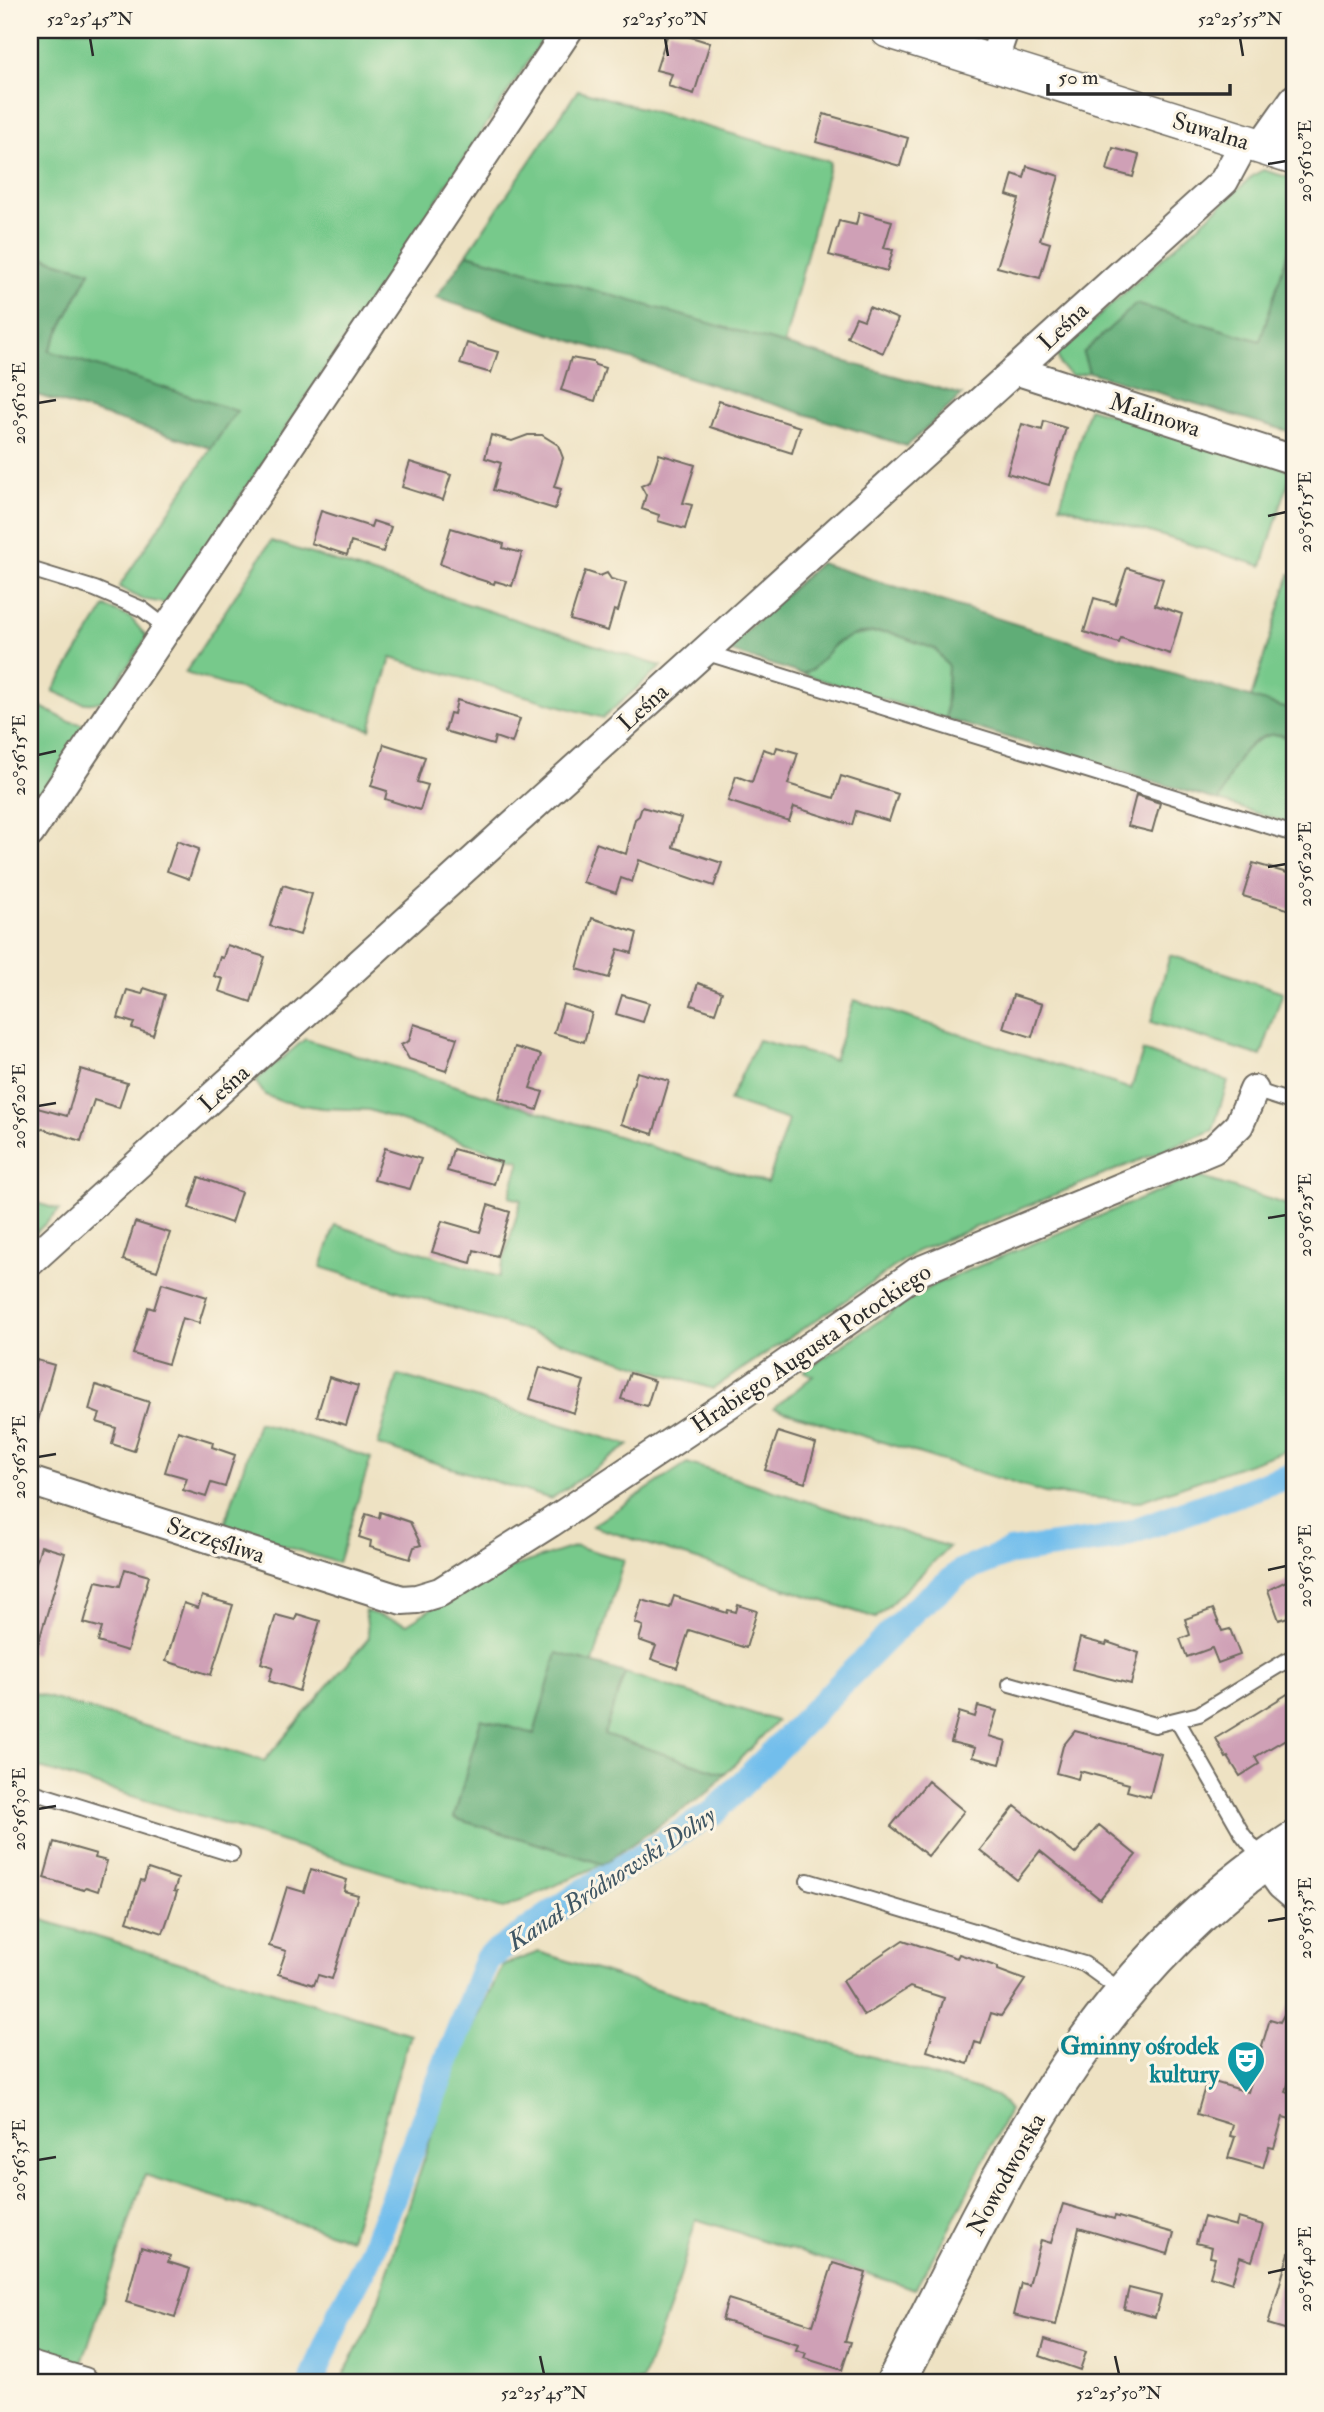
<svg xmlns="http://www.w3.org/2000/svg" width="1324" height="2412" viewBox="0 0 1324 2412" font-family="'IM FELL Double Pica',serif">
<rect width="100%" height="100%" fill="#fcf5e5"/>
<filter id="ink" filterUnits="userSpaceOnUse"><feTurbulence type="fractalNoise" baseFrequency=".0143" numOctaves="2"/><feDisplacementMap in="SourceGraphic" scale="14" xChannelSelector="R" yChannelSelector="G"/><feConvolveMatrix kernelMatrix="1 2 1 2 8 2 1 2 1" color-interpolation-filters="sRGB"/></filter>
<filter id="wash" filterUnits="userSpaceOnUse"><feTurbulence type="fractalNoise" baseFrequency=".00686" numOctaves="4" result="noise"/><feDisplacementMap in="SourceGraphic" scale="28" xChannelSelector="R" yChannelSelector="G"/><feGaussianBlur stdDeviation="1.57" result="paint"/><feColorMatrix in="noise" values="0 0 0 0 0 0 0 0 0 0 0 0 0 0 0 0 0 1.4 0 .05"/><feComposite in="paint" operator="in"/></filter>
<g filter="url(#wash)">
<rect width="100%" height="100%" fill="#eee2c3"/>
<path fill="#77c98b" stroke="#517a5b" stroke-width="2" d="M30,30H549L169,604L141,599L119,587L236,411L49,351L90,272L30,253Z
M934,30H997L983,43Z
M578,90L830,162L784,345L467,254Z
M1263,170L1294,179V236L1260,341L1136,304L1083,353L1089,372L1072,376L1061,366L1057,354L1254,175Z
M1089,408L1292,470L1262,566L1060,505Z
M271,541L654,664L662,666L603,718L391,658L370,729L185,673Z
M1290,574L1294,575V711L1251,698Z
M105,607L130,617L147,637L107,698C88,710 72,699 53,691Z
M889,632L935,649L948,666L946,719L802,674C813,670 815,665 823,656C842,634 861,633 889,632Z
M41,707L68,721L82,724L83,730L30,814V724Z
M1273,734L1294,739V825L1219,801C1230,771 1240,743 1273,734Z
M1170,955L1283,992L1261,1056L1151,1022Z
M854,1000L1131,1089L1143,1051L1228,1081L1213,1130L915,1252C850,1300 780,1342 713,1389L321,1267L335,1225L499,1277L521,1200L509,1197L520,1161L369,1110L321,1108L280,1101L265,1095L255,1081L305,1039L768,1183L788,1120L729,1101L758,1040L834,1060Z
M1196,1176L1294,1207V1448L1137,1502L1045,1493L774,1408L813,1376L804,1371L933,1285Z
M30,1201L60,1210L30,1238Z
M398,1375L419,1381L629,1445L551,1499L378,1445Z
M258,1422L371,1458L338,1563L224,1527Z
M687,1463L949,1547L876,1618L592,1526Z
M576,1546L624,1560L593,1663L557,1654L534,1734L481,1719L454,1818L603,1864L503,1909L30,1765V1692L264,1761L369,1638L365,1611L407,1624L482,1577Z
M625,1673L777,1721L725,1774L603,1734Z
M30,1916L410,2034L350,2239L145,2175L81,2366L30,2350Z
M539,1952L997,2096L1009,2110L950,2227L915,2289L696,2219L678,2284L642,2382H340L373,2317L453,2069L503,1965Z"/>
<path fill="#61ad77" stroke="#466c51" stroke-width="2" d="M1293,235L1294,433L1089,372L1083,353L1136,304L1260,341Z
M30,254L90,271L49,351L237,411L211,448L30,393Z
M467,254L962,395L907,446L436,298Z
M820,563L1294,711V739C1251,719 1231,769 1219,801L946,719L948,666L935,649L889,632L860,633L837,642L813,669L802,674L725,650Z
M557,1653L625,1673L604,1734L725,1774L710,1791L603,1864L454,1818L481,1719L534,1734Z"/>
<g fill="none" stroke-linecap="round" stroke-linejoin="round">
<path stroke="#72beec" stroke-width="26" d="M312,2382L340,2312L369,2258L487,1959L584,1891L714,1812L915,1609L962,1571L1010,1552L1114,1538L1294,1474"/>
</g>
<g id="blocks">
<path fill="#cfa0b6" d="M669,30L710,43L694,94L668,86L672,74L656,70Z
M824,114L908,138L900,166L816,142Z
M1113,148L1139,155L1133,177L1107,170Z
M1027,166L1059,176L1040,240L1050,243L1040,278L997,267L1019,199L1007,195L1013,174L1024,178Z
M859,212L892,221L884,248L893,250L887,271L829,255L839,221L856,225Z
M869,307L898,319L883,353L847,337L856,317L864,320Z
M467,343L498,352L491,373L460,364Z
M571,358L593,362L595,365L605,368L595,401L561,390Z
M719,401L800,427L792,453L710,427Z
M1044,421L1066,428L1049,485L1007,473L1022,424L1042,430Z
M491,435L512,441L528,435H542L558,445L563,458L554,487L561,489L555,509L493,490L501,463L485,458Z
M659,454L695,465L683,503L692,505L685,529L658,521L659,515L642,509L646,495L641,486L650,482Z
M410,462L451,475L443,500L402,487Z
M321,511L371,527L373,521L391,527L383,552L351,542L347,555L311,543Z
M451,528L504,544L503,548L522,553L512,586L495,581L494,584L475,578L440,564Z
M1127,568L1163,579L1155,605L1182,614L1170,654L1121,638L1119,643L1084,632L1094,598L1115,604Z
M585,571L600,576L607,573L611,579L626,583L618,611L614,610L608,631L570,620Z
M457,700L520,719L512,743L495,737L493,745L445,731L450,713L454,714Z
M384,744L425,757L417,782L428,785L420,810L385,799L387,791L371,786Z
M777,747L798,753L788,784L834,798L841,776L898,794L889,821L856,811L852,825L794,807L789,821L728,801L736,776L752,782L763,749L775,753Z
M1136,795L1160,803L1152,832L1128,826Z
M642,807L681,818L673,847L722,863L714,886L639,860L632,882L621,878L616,893L583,882L596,843L626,854L635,819L639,816Z
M177,841L199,849L189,879L167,871Z
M1253,863L1294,875V911L1243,896Z
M283,885L312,894L300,935L270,926Z
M592,918L637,933L632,953L618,949L609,978L577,969Z
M227,945L265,957L251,1002L219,991L223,979L214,976L220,957L223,958Z
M698,983L722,992L715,1013L691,1005Z
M144,988L165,995L153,1035L132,1028L134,1023L118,1018L127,990L142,994Z
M622,995L649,1003L643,1022L616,1014Z
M1013,995L1042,1004L1032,1037L1003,1028Z
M563,1004L592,1013L584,1042L554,1033Z
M414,1024L457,1038L446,1071L409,1059L401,1045L409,1041Z
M515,1047L541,1055L530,1088L543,1092L537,1110L499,1098Z
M81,1069L127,1083L119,1108L94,1100L81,1141L30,1125V1106L67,1116Z
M637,1072L669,1081L653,1134L621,1124Z
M385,1148L421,1159L410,1189L374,1180Z
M453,1149L501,1162L494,1184L447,1171Z
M199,1177L241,1192L231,1223L189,1208Z
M488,1205L510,1212L497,1256L474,1250L471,1263L432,1252L442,1221L480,1232Z
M135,1222L170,1233L157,1271L123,1260Z
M162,1283L207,1297L199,1323L182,1318L168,1364L133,1354L148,1307L154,1309Z
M37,1360L54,1365L35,1431L30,1430V1383Z
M540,1367L584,1381L574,1413L530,1399Z
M630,1373L655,1381L647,1406L621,1399Z
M329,1377L358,1386L346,1425L317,1416Z
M96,1385L149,1402L134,1451L112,1444L116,1428L97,1422L100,1414L89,1410Z
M178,1431L213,1442L212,1447L235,1455L225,1487L211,1483L206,1497L183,1490L187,1478L165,1472Z
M778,1432L816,1444L805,1483L765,1470Z
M380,1512L410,1522L421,1545L414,1547L410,1559L370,1547L371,1541L359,1537L366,1514L379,1518Z
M41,1546L65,1553L35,1654L30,1653V1571L33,1572Z
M125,1569L149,1576L127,1651L98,1642L102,1628L84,1623L96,1581L120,1586Z
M1294,1577V1615L1279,1620L1268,1590Z
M202,1596L233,1605L211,1675L166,1661L184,1603L198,1608Z
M674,1596L727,1613L728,1610L736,1612L738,1605L757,1611L746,1648L689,1630L677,1668L651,1659L656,1646L639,1640L643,1626L635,1623L642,1600L670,1608Z
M1213,1609L1222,1631L1230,1629L1240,1655L1218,1663L1212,1648L1187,1657L1180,1639L1190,1635L1185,1619Z
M297,1614L320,1621L299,1691L269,1681L273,1667L261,1663L276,1615L295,1620Z
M1080,1638L1106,1645L1107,1642L1139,1653L1131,1684L1072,1669Z
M1294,1690V1734L1255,1757L1259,1764L1240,1776L1228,1757L1226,1758L1216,1738Z
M978,1706L997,1711L989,1736L1006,1741L1000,1764L972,1757L975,1748L951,1742L959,1712L975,1717Z
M1075,1731L1161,1754L1150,1797L1127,1791L1129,1784L1091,1774L1080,1771L1078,1779L1056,1773L1063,1746Z
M928,1781L964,1811L928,1856L891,1826Z
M1015,1806L1075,1854L1099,1825L1136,1855L1100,1899L1040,1851L1017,1880L980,1850Z
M54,1842L96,1854L95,1858L107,1861L98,1891L86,1887L84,1890L44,1878Z
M148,1869L178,1879L174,1891L177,1892L163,1933L127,1921L141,1880L144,1881Z
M311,1869L347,1880L344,1891L358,1895L332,1979L318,1975L314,1985L278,1974L286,1951L269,1946L287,1887L304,1892Z
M903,1940L957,1958L959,1954L998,1967V1970L1025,1980L1001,2016L991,2013L981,2044L975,2042L968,2064L927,2051L944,1998L910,1987L864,2016L842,1981Z
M1294,1996V2062L1286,2092L1294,2095V2120L1283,2117L1274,2148L1269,2147L1263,2168L1228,2158L1235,2137L1230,2136L1233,2125L1197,2114L1207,2080L1248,2092L1270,2019L1280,2022Z
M1063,2204L1114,2219L1115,2216L1174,2233L1168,2254L1079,2228L1056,2325L1013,2315L1021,2283L1029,2285L1041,2240L1051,2243Z
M1204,2217L1236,2226L1238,2218L1263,2225L1252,2261L1240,2257L1232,2283L1210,2276L1215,2258L1210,2257L1212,2247L1196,2243Z
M141,2247L170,2256L168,2262L190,2269L175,2317L126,2302Z
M1289,2253L1294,2254V2332L1268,2324Z
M833,2263L866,2273L845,2341L851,2342L842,2370L804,2358L806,2353L796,2350L798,2344L722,2320L728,2299L813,2325Z
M1129,2288L1161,2296L1155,2317L1124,2309Z
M1045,2339L1086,2352L1080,2370L1040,2356Z"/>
</g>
</g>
<g filter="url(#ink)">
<use href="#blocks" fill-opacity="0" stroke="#6f6b60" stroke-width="2"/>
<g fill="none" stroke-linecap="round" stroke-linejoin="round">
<defs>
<path id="service" d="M30,569L95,589L142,609L167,628
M704,652L1294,834
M1254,1090L1294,1103
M1010,1684L1155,1725L1199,1714L1294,1656
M1177,1720L1243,1835L1264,1861
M30,1791L232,1854
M808,1881L1084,1964L1124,1993"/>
<path id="minor" d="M993,62L1004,30
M1260,147L1294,99
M1015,370L1294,460
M30,833L568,30
M30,1262L1224,181L1245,142
M30,1481L402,1600L417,1599L440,1592L550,1523L730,1403L917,1272L1214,1149L1239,1125L1254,1090
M1264,1861L1281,1885L1294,1896
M30,2366L84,2382"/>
<path id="tertiary" d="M888,30L1294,157"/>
<path id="secondary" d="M896,2382C943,2291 987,2197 1041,2110C1106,2004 1190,1909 1294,1841"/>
</defs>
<use href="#service" stroke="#6f6b60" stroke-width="18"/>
<use href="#minor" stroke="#6f6b60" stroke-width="32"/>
<use href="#tertiary" stroke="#6f6b60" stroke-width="38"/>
<use href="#secondary" stroke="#6f6b60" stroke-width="42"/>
<use href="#service" stroke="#fff" stroke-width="14"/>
<use href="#minor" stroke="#fff" stroke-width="28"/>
<use href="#tertiary" stroke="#fff" stroke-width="35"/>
<use href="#secondary" stroke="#fff" stroke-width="38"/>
</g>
</g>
<path fill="none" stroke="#2b2b2b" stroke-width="2.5" d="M90,38L93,56M665,38L668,56M1240,38L1243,56M1268,164L1286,161M38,403L56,400M1268,516L1286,512M38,755L56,751M1268,867L1286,864M38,1106L56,1103M1268,1218L1286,1215M38,1457L56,1454M1268,1570L1286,1566M38,1809L56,1806M1268,1921L1286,1918M38,2160L56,2157M1268,2273L1286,2269M540,2356L544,2374M1115,2356L1119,2374"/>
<defs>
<symbol id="theatre-pin" viewBox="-11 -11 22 30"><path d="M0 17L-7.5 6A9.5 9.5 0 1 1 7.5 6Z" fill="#0f9aa8" stroke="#fcf5e5"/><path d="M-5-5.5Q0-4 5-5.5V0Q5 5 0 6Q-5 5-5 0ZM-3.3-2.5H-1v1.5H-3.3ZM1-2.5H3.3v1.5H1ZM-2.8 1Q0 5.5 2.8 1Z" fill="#fff"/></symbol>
</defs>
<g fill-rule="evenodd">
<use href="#theatre-pin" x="1224" y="2038" width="44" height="60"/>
</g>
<g text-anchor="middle" stroke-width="6" stroke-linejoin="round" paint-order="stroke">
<g font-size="24" fill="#2b2b2b" stroke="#fcf5e5">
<text transform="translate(1211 131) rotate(17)" y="8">Suwalna</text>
<text transform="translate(1063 326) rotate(-43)" y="8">Leśna</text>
<text transform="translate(1155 415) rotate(18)" y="8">Malinowa</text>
<text transform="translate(643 707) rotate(-42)" y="8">Leśna</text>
<text transform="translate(224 1088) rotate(-42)" y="8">Leśna</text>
<text transform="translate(811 1348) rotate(-34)" y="8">Hrabiego Augusta Potockiego</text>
<text transform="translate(216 1540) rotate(18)" y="8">Szczęśliwa</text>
<text transform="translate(1006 2174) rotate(-61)" y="8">Nowodworska</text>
</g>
<g font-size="24" font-weight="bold" fill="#0d838f" stroke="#fcf5e5" text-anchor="end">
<text x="1219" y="2054">Gminny ośrodek<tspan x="1219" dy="28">kultury</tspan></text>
</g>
<g font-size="26" font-style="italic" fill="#405765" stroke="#fcf5e5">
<text transform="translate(611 1878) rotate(-33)" y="9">Kanał Bródnowski Dolny</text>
</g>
</g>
<rect width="1324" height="2412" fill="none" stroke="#fcf5e5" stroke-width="77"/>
<path d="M1048 84v10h182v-10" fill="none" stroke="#2b2b2b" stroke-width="3.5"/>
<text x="1058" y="84" font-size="21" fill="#2b2b2b" stroke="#fcf5e5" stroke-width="5" paint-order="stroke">50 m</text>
<rect x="38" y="38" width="1248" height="2336" fill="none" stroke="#2b2b2b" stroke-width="2.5"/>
<g font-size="18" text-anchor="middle" fill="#2b2b2b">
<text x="90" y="25">52°25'45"N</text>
<text x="665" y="25">52°25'50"N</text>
<text x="1240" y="25">52°25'55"N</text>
<text transform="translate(1305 161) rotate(-90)" y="6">20°56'10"E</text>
<text transform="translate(19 403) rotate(-90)" y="6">20°56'10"E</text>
<text transform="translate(1305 512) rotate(-90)" y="6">20°56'15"E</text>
<text transform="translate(19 755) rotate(-90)" y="6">20°56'15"E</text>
<text transform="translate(1305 864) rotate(-90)" y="6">20°56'20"E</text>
<text transform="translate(19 1106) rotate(-90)" y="6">20°56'20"E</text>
<text transform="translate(1305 1215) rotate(-90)" y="6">20°56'25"E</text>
<text transform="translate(19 1457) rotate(-90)" y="6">20°56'25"E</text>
<text transform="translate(1305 1566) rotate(-90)" y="6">20°56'30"E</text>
<text transform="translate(19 1809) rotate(-90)" y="6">20°56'30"E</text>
<text transform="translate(1305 1918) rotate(-90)" y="6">20°56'35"E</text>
<text transform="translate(19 2160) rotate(-90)" y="6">20°56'35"E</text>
<text transform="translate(1305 2269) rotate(-90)" y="6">20°56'40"E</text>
<text x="544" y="2399">52°25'45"N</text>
<text x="1119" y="2399">52°25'50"N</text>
</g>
</svg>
